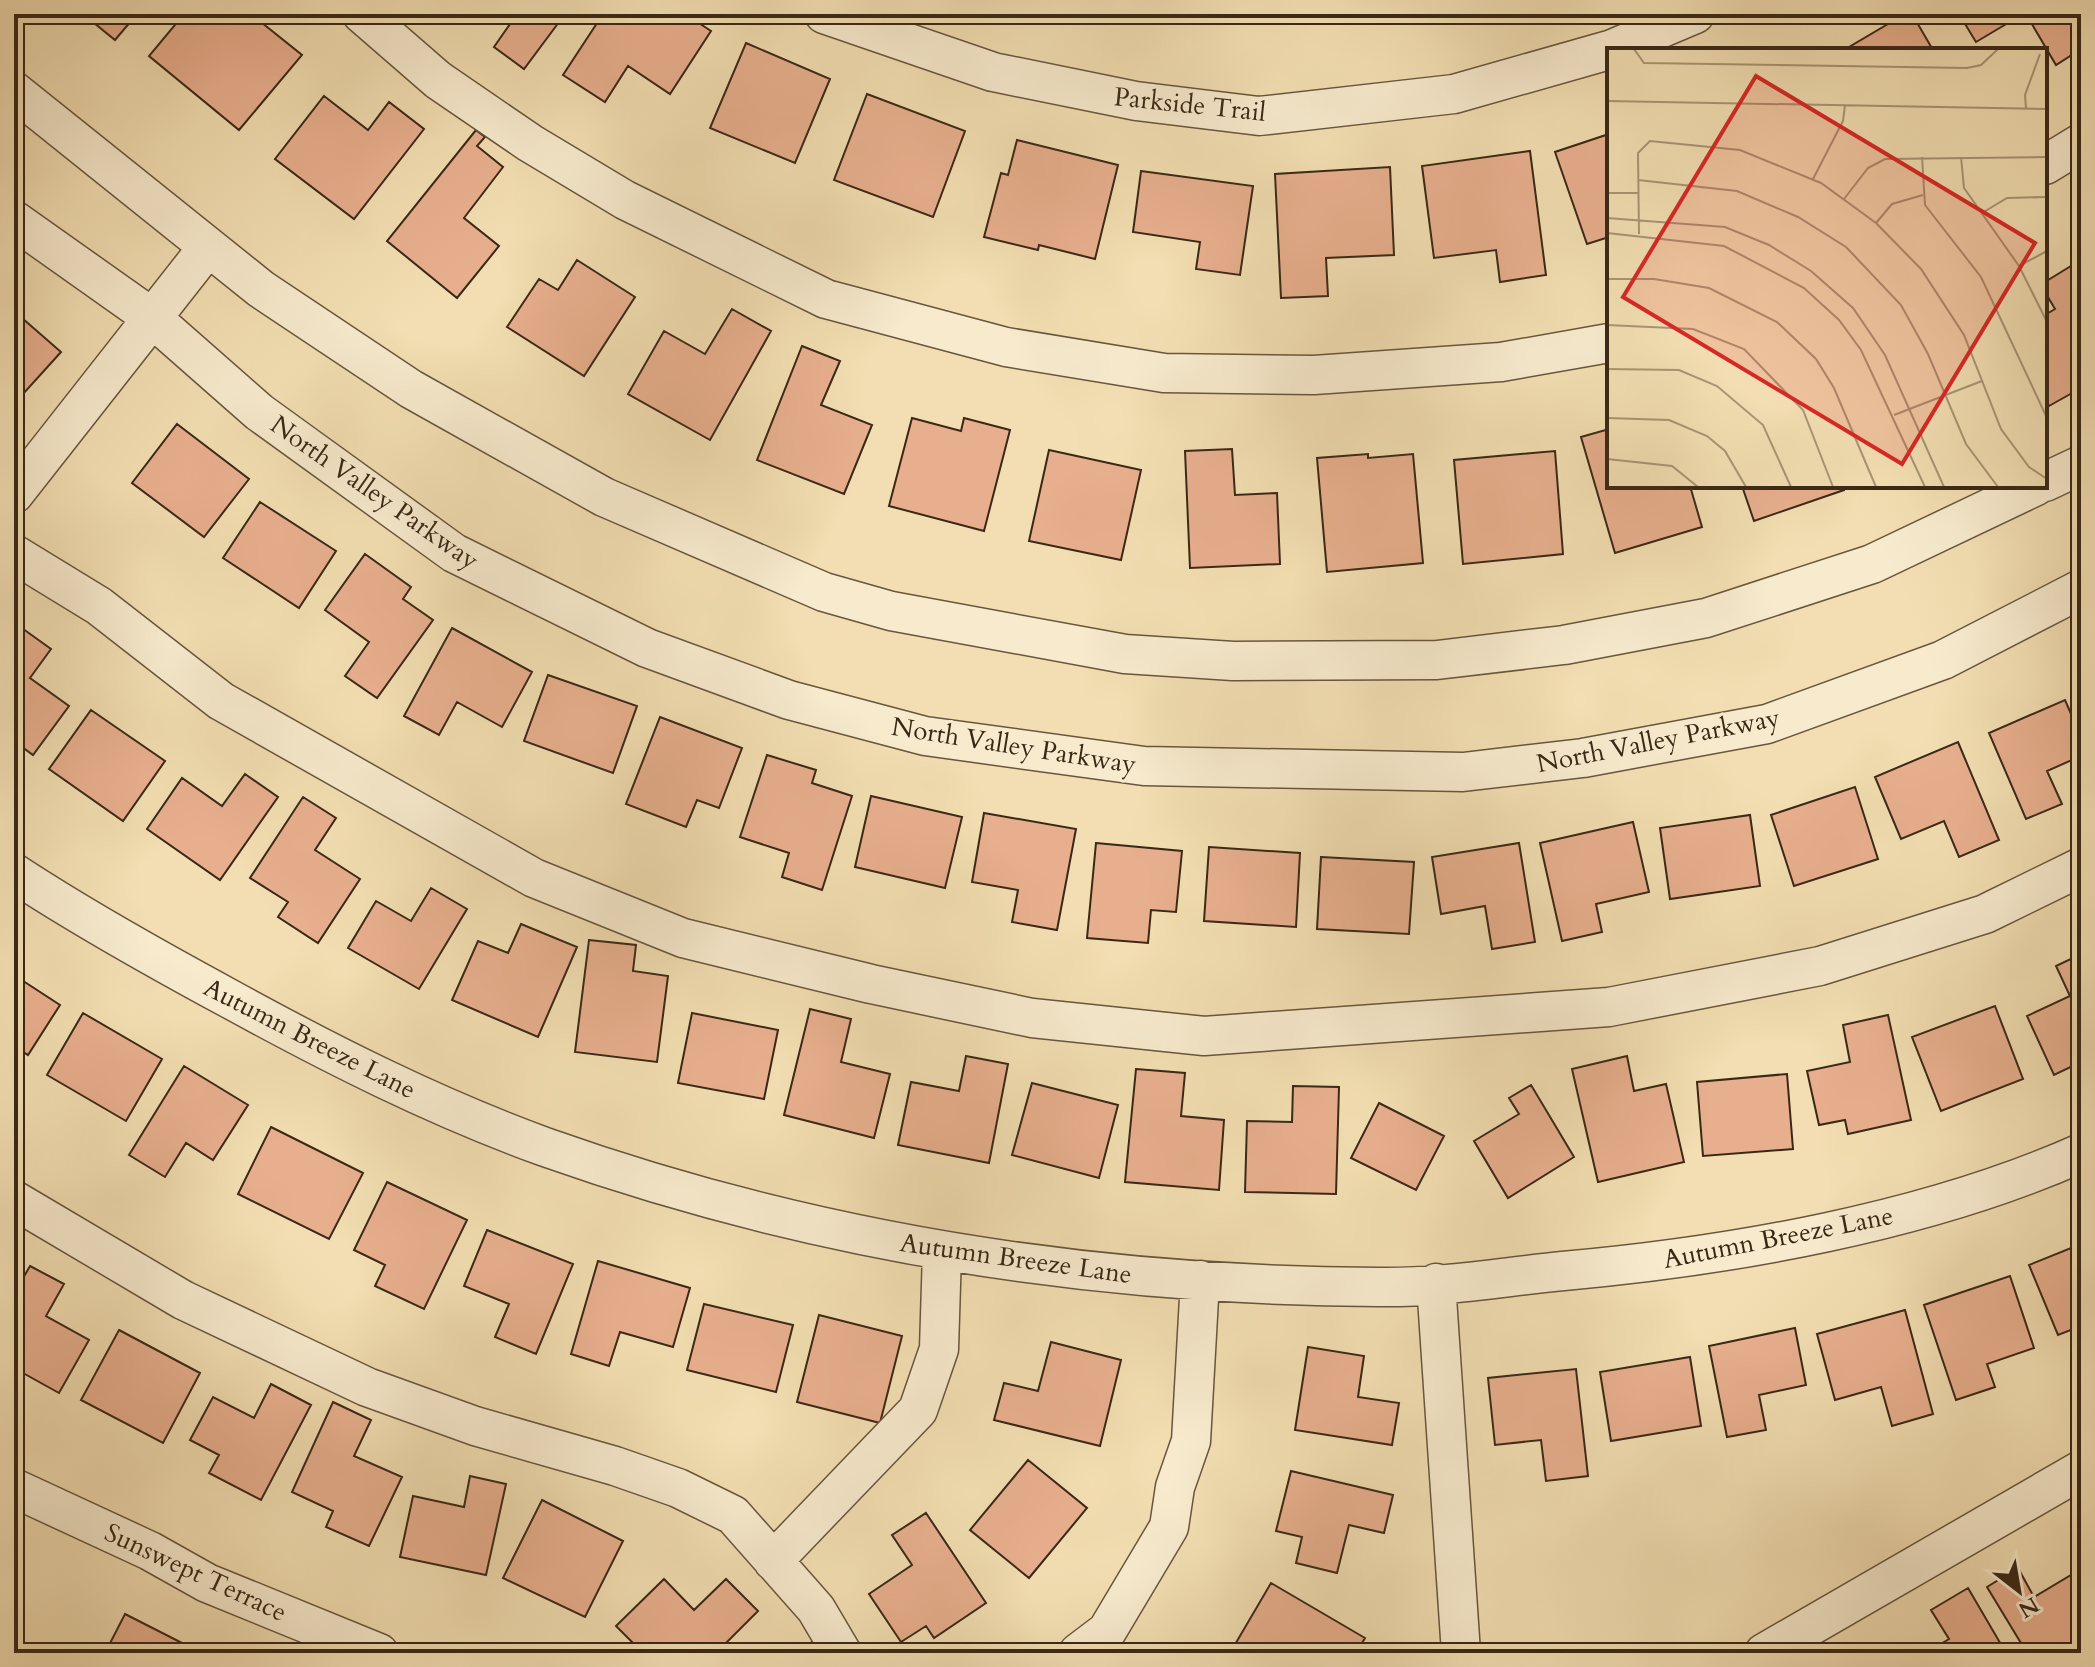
<svg xmlns="http://www.w3.org/2000/svg" width="2095" height="1667" viewBox="0 0 2095 1667" font-family="Cardo,serif">
<rect width="100%" height="100%" fill="#f2deb2"/>
<filter id="stains"><feTurbulence type="fractalNoise" baseFrequency=".0025" numOctaves="4"/><feColorMatrix values="0 0 0 0 .2 0 0 0 0 .09 0 0 0 0 .02 0 0 0 .5 -.17"/></filter>
<radialGradient id="worn" r=".72"><stop offset=".6" stop-color="#630" stop-opacity="0"/><stop offset="1" stop-color="#630" stop-opacity=".3"/></radialGradient>
<path fill="#e8af8e" stroke="#3a2816" stroke-width="2" d="M83,14H137L115,40Z
M184,14H251L302,55L239,130L149,56Z
M565,14L524,69L494,47L517,14Z
M603,14H685L711,31L670,94L628,66L605,102L563,75Z
M1905,14H1912L1933,50H1844Z
M1959,14H2023L1976,42Z
M2026,14H2081V49L2056,65Z
M746,43L830,79L795,163L710,128Z
M867,94L965,131L933,217L834,180Z
M324,96L368,130L389,102L424,129L354,219L275,159Z
M476,130L485,137L477,146L503,167L464,218L499,246L457,298L387,241Z
M1609,134V237L1587,244L1555,152Z
M1017,140L1118,165L1095,259L1039,245L1038,250L984,237L1001,173L1008,175Z
M1530,151L1546,275L1500,282L1496,250L1434,258L1422,166Z
M1390,167L1394,255L1326,258L1328,296L1281,298L1275,174Z
M1141,171L1253,186L1240,275L1196,269L1200,242L1133,232Z
M577,260L635,297L584,376L507,327L539,279L558,290Z
M2079,261L2081,388L2049,406L2045,399V315L2055,309L2045,292V282Z
M732,309L771,331L710,440L628,394L664,331L705,354Z
M14,311L61,352L14,404Z
M802,346L840,361L821,405L872,425L844,494L757,460Z
M912,418L961,431L964,418L1010,430L984,531L889,506Z
M177,424L249,479L204,537L132,483Z
M1609,429V486H1690L1702,527L1615,553L1581,437Z
M1232,449L1235,495L1277,493L1280,564L1190,568L1185,451Z
M1049,450L1141,470L1121,560L1029,541Z
M1555,451L1563,554L1463,564L1454,460Z
M1368,454V458L1413,454L1423,563L1327,572L1317,458Z
M1742,486H1843L1844,490L1754,521Z
M260,502L336,551L299,608L223,558Z
M365,554L411,587L403,599L433,620L377,698L345,676L369,642L325,610Z
M19,626L51,649L30,678L69,706L33,755L14,741V632Z
M452,628L532,672L502,727L457,702L439,735L404,716Z
M548,675L637,706L613,773L524,741Z
M2065,700L2081,737V756L2047,771L2062,804L2026,819L1989,733Z
M91,710L165,761L123,821L49,769Z
M660,717L742,748L719,808L697,800L686,827L626,804Z
M1958,742L1999,840L1959,857L1944,821L1901,839L1875,777Z
M767,755L816,770L812,783L852,796L822,890L782,877L789,853L740,837Z
M245,774L278,797L220,880L147,829L182,778L222,806Z
M1855,787L1878,859L1794,886L1771,815Z
M871,796L962,817L945,888L855,867Z
M303,797L336,818L315,850L360,879L318,943L278,917L288,902L250,878Z
M984,813L1076,829L1057,930L1012,922L1018,890L972,882Z
M1750,815L1760,886L1670,899L1660,828Z
M1633,822L1649,892L1596,904L1602,932L1562,941L1540,843Z
M1096,843L1182,851L1176,912L1151,910L1148,943L1087,938Z
M1519,843L1535,942L1492,949L1485,906L1441,914L1432,857Z
M1209,847L1300,853L1296,927L1204,921Z
M1321,857L1414,862L1409,934L1317,929Z
M431,888L467,909L419,989L348,948L376,901L411,921Z
M521,924L577,947L538,1037L452,1000L478,941L508,953Z
M589,940L636,945L633,971L668,976L657,1062L575,1052Z
M2081,954V1062L2054,1075L2027,1016L2070,996L2056,966Z
M14,975L60,1005L28,1055L14,1046Z
M1995,1006L2023,1079L1941,1111L1912,1037Z
M810,1009L851,1019L841,1062L890,1074L874,1138L784,1115Z
M83,1013L162,1059L126,1121L47,1075Z
M692,1013L778,1030L764,1099L678,1083Z
M1888,1015L1911,1120L1848,1134L1845,1120L1819,1125L1807,1071L1850,1062L1843,1025Z
M966,1056L1008,1064L989,1163L898,1145L911,1082L959,1091Z
M1627,1056L1634,1091L1666,1084L1684,1162L1598,1182L1572,1069Z
M184,1066L248,1105L213,1160L186,1143L165,1177L129,1155Z
M1136,1069L1185,1073L1181,1116L1224,1120L1219,1190L1125,1182Z
M1787,1074L1793,1149L1703,1156L1697,1082Z
M1032,1083L1118,1105L1099,1178L1012,1155Z
M1531,1085L1574,1157L1508,1198L1474,1141L1519,1114L1509,1098Z
M1293,1086L1339,1087L1336,1194L1245,1192L1247,1121L1292,1122Z
M1379,1103L1444,1136L1416,1190L1351,1158Z
M271,1127L363,1173L329,1239L238,1194Z
M387,1182L467,1220L424,1309L375,1286L385,1265L354,1250Z
M487,1230L573,1264L536,1354L495,1337L509,1304L464,1286Z
M2081,1244V1326L2058,1335L2029,1265Z
M598,1261L690,1288L673,1347L620,1332L609,1366L571,1354Z
M30,1266L64,1284L46,1316L89,1340L59,1393L14,1368V1294Z
M2010,1276L2034,1348L1987,1364L1995,1387L1956,1400L1924,1305Z
M704,1304L793,1325L776,1392L687,1370Z
M1905,1310L1933,1414L1892,1426L1881,1387L1835,1400L1817,1334Z
M819,1315L902,1336L880,1423L797,1402Z
M1795,1328L1806,1385L1759,1395L1766,1430L1727,1437L1709,1346Z
M119,1330L200,1373L163,1443L81,1400Z
M1051,1342L1121,1360L1100,1446L994,1420L1004,1383L1038,1391Z
M1308,1347L1364,1356L1358,1397L1399,1403L1392,1445L1295,1430Z
M1690,1357L1701,1426L1611,1441L1600,1372Z
M1576,1369L1588,1476L1546,1481L1541,1440L1495,1445L1488,1378Z
M271,1384L311,1405L261,1500L209,1473L219,1455L190,1440L213,1397L254,1418Z
M333,1402L371,1420L354,1456L402,1477L369,1546L326,1527L333,1511L292,1492Z
M1028,1460L1087,1508L1029,1578L970,1530Z
M1291,1471L1393,1495L1384,1533L1349,1525L1337,1573L1296,1563L1302,1537L1276,1531Z
M470,1476L506,1484L486,1575L400,1557L413,1496L464,1507Z
M542,1500L623,1541L585,1617L503,1578Z
M926,1513L986,1603L934,1638L926,1626L901,1642L869,1594L912,1565L892,1535Z
M2018,1568L2034,1597L2081,1569V1653H2027L1987,1587Z
M664,1579L694,1610L726,1579L758,1611L716,1653H643L616,1626Z
M1271,1583L1365,1638L1356,1653H1230Z
M1968,1588L2006,1653H1926L1949,1639L1931,1610Z
M125,1614L186,1645L182,1653H105Z
M812,1642L819,1653H794Z"/>
<g fill="none" stroke-linecap="round" stroke-linejoin="round">
<defs>
<path id="minor" d="M362,14L438,80L530,143L625,200L826,299L1006,347L1164,373L1314,375L1501,362L1609,343
M824,14L993,72L1136,101L1259,116L1454,94L1609,50
M1610,50L1695,14
M14,91L261,289L411,389L604,497L824,592L891,611L1125,654L1233,661L1437,660L1564,645L1706,618L1872,564L2036,486
M2045,165L2081,143
M14,220L151,317L259,412L454,553L647,648L789,700L925,736L1144,766L1463,772L1583,758L1767,724L1943,660L2081,589
M2045,482L2081,465
M14,494L208,247
M14,554L99,606L221,701L534,878L683,938L871,984L1032,1018L1204,1036L1609,1007L1820,966L1985,914L2081,867
M14,873C84,919 156,959 230,999C332,1055 435,1107 545,1147C813,1242 1095,1286 1379,1287C1440,1288 1502,1277 1563,1271C1731,1256 1926,1222 2081,1153
M14,1200L183,1300L367,1387L475,1426L615,1466L678,1488L733,1515L816,1609L842,1653
M1436,1283L1461,1653
M14,1488L150,1551L207,1583L379,1653
M773,1561L918,1410L939,1349L942,1252
M1078,1653L1107,1631L1169,1527L1175,1487L1191,1441L1200,1280
M1764,1653L2081,1470"/>
</defs>
<use href="#minor" stroke="#68563d" stroke-width="41"/>
<use href="#minor" stroke="#f7eacd" stroke-width="38"/>
</g>
<g text-anchor="middle" stroke-width="6" stroke-linejoin="round" paint-order="stroke">
<g font-size="26" fill="#3a2816" stroke="#f7eacd">
<text transform="translate(1190 104) rotate(6)" y="9">Parkside Trail</text>
<text transform="translate(375 492) rotate(35)" y="9">North Valley Parkway</text>
<text transform="translate(1658 740) rotate(-11)" y="9">North Valley Parkway</text>
<text transform="translate(1014 745) rotate(9)" y="9">North Valley Parkway</text>
<text transform="translate(310 1038) rotate(27)" y="9">Autumn Breeze Lane</text>
<text transform="translate(1778 1237) rotate(-11)" y="9">Autumn Breeze Lane</text>
<text transform="translate(1016 1258) rotate(8)" y="9">Autumn Breeze Lane</text>
<text transform="translate(196 1572) rotate(25)" y="9">Sunswept Terrace</text>
</g>
</g>
<g transform="translate(1607 48)">
<rect width="440" height="440" fill="#f2deb2"/>
<path fill="none" stroke="#a89574" stroke-width="2" d="M27,1L37,15L360,20L374,17L391,1M0,53L440,61M419,60L418,47L433,6M315,109L318,157L374,229L440,370M354,109L357,140L412,218L440,274M206,131L236,73L238,57M31,132L130,143L191,169L239,199L294,257L321,306L359,396L391,439M0,145H31M237,151L261,120L278,111L440,109M375,165L400,150L440,149M0,170L118,179L162,197L204,223L246,260L278,307L337,439M269,175L285,156L316,147M0,185L117,198L197,240L232,272L254,302L318,439M32,186L31,105L43,93L133,102L214,135L269,175L314,221L357,287L394,381L422,419L440,431M412,218L440,203M0,231H47L102,240L170,274L209,311L227,340L269,439M0,277L86,281L137,301L196,362L226,439M0,321L72,322L110,338L156,377L184,439M287,367L375,333M0,370L62,372L100,388L118,403L139,439M0,411L65,418L91,439"/>
<path fill="#d62828" fill-opacity="0.15" stroke="#d62828" stroke-width="4" d="M149,28L428,195L295,416L16,249Z"/>
<rect width="440" height="440" fill="none" stroke="#3a2816" stroke-width="4"/>
</g>
<rect width="2095" height="1667" fill="none" stroke="#f2deb2" stroke-width="48"/>
<rect x="16" y="16" width="2063" height="1635" fill="none" stroke="#3a2816" stroke-width="4"/>
<rect x="24" y="24" width="2047" height="1619" fill="none" stroke="#3a2816" stroke-width="2"/>
<g transform="translate(2019 1591) rotate(149)" stroke="#f7eacd" stroke-width="6" paint-order="stroke">
<path d="M0-6L14 30L0 20L-14 30Z" fill="#3a2816"/>
<text y="-12" font-size="22" font-weight="bold" text-anchor="middle" fill="#3a2816">N</text>
</g>
<rect width="100%" height="100%" filter="url(#stains)"/>
<rect width="100%" height="100%" fill="url(#worn)"/>
</svg>
